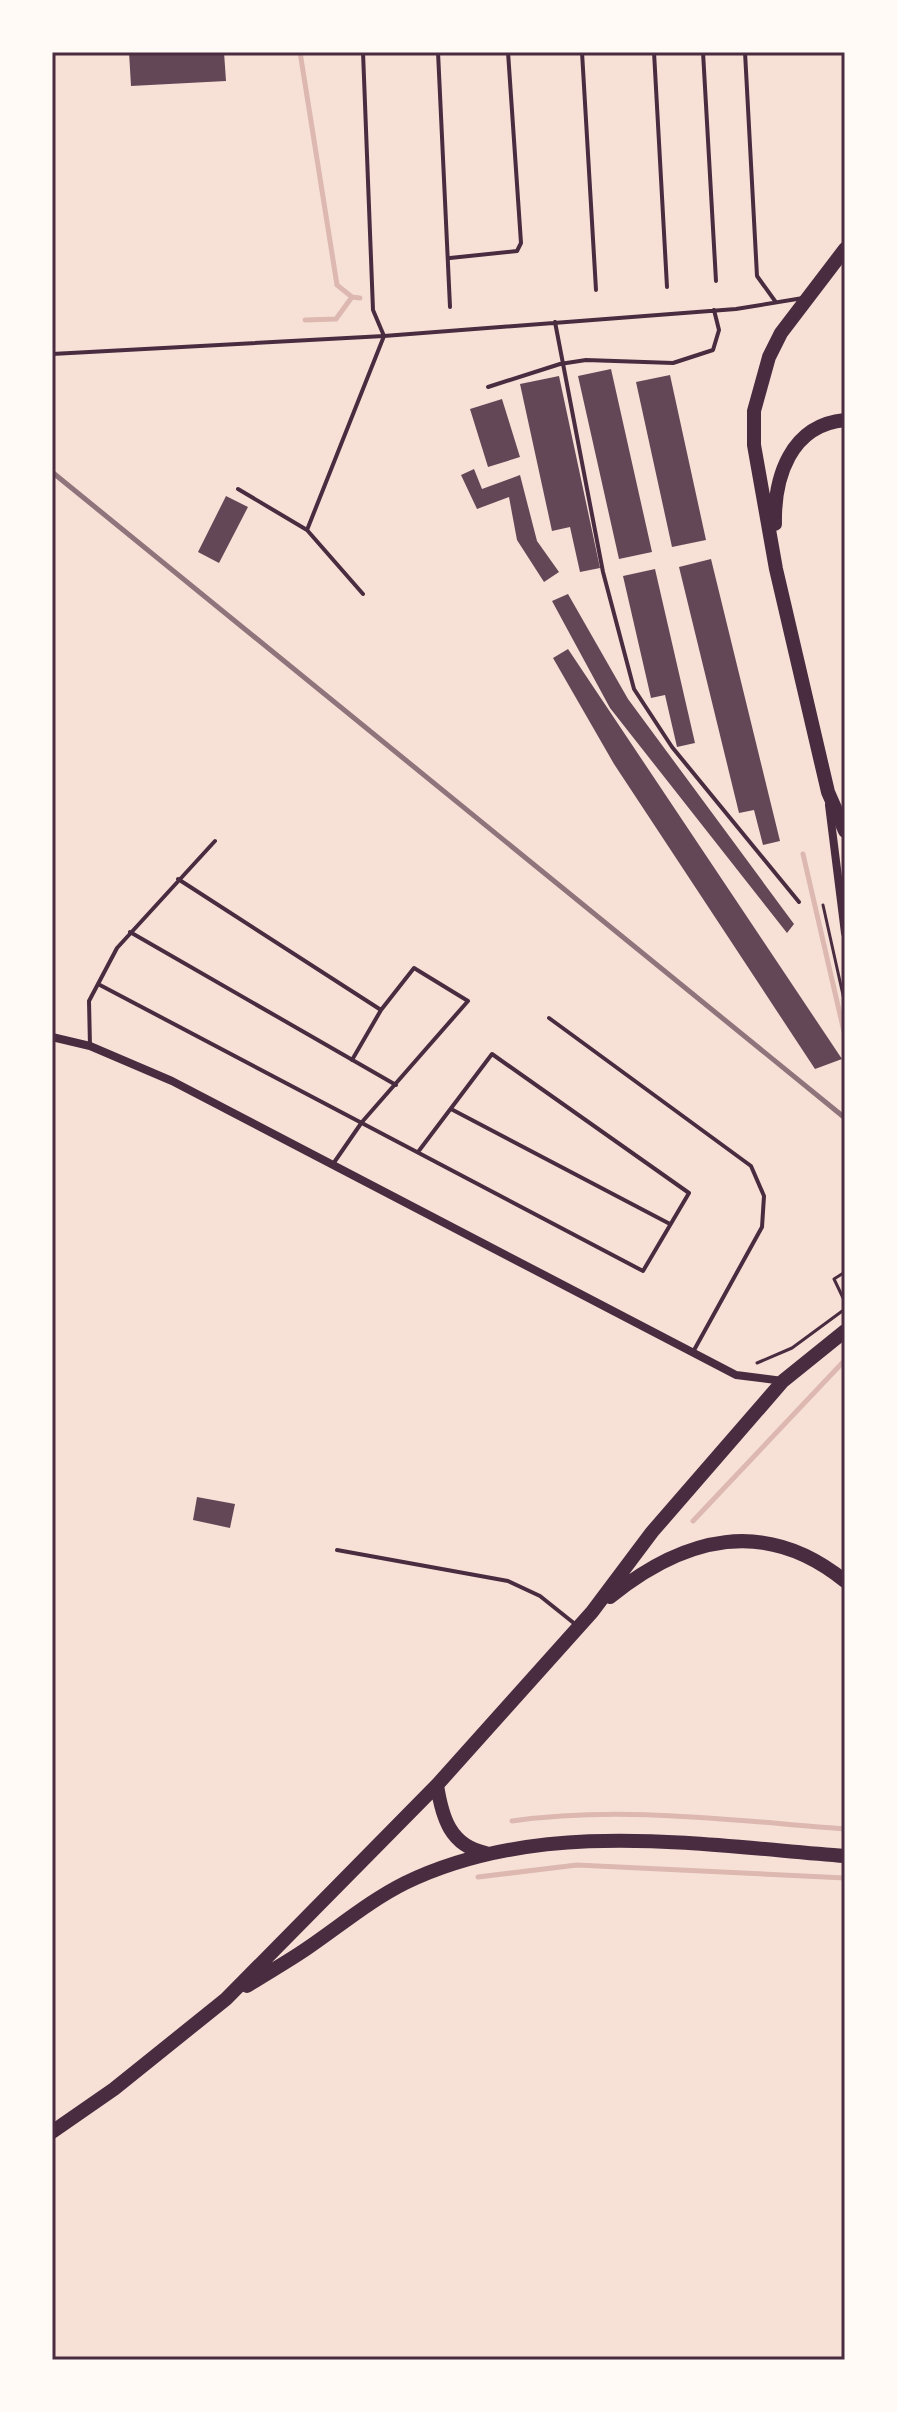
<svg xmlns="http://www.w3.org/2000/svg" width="897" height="2412" viewBox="0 0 897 2412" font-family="Ubuntu,sans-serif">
<rect width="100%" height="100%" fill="#f7e1d7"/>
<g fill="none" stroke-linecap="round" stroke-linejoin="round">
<path stroke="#dcb8b0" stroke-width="5" d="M300,52L337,285L352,297L360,298
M305,320L336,319L352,297
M803,854L845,1036
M693,1521L845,1360
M512,1821C622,1805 736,1821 845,1829
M478,1877L577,1865L845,1878"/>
</g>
<path fill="#644757" d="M129,52H224L226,81L131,86Z
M611,369L652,552L619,559L578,376Z
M670,375L706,540L672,547L636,382Z
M559,376L600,568L580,572L570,527L552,531L520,384Z
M502,399L520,457L488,467L470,409Z
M474,469L482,489L520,475L537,541L559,572L544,582L517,540L509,497L477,509L461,475Z
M226,496L248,507L219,563L198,552Z
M711,559L780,841L763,845L754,810L739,813L679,567Z
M655,569L695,743L677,747L665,695L651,698L623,576Z
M568,594L628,699L794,924L787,933L610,708L552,601Z
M568,649L842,1059L815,1069L614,764L553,658Z
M197,1497L235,1504L230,1528L193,1520Z"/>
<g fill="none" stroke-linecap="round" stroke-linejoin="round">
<path stroke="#4a2c40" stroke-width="3" d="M823,905L845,1004
M845,1272L834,1279L845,1302
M757,1363L792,1348L845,1309"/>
<path stroke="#4a2c40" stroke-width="4" d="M363,52L373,310L384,336L307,530L363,594
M438,52L450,307
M582,52L596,290
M654,52L667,287
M703,52L716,281
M745,52L757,276L775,301
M450,258L517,251L521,243L508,52
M555,322L603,572L634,689L672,747L799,902
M52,354L384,336L736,309L803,298
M488,387L560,364L586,360L673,363L713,350L719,330L714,310
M238,489L307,530
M178,879L381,1010
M130,932L396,1085
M98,984L643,1271L689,1193L492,1054L418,1152
M549,1018L751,1166L764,1196L762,1227L693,1352
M90,1046L89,1001L117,948L215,841
M451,1109L670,1224
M333,1164L362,1122L468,1001L414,968L381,1010L352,1060
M337,1550L508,1581L540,1596L575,1624"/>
<path stroke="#4a2c40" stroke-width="8" d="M829,805L845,933
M52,1037L90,1046L172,1081L736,1375L783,1381"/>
<path stroke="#4a2c40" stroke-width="14" d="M845,249L781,333L769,357L754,411V445L776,569L828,792L845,831
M775,524C774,478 790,425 845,420
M610,1597C684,1537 765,1516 845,1581
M437,1785C442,1817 450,1846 486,1853
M247,1986C267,1973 289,1961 309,1947C341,1925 371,1900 405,1883C541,1817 700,1845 845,1856
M52,2132L114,2089L226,1999L437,1785L592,1612L652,1532L783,1381L845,1331"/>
<path stroke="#8f747c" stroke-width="5" d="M52,472L845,1118"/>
</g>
<rect width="897" height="2412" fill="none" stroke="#fffaf5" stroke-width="108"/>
<rect x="54" y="54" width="789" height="2304" fill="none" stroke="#4a2c40" stroke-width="3"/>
</svg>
